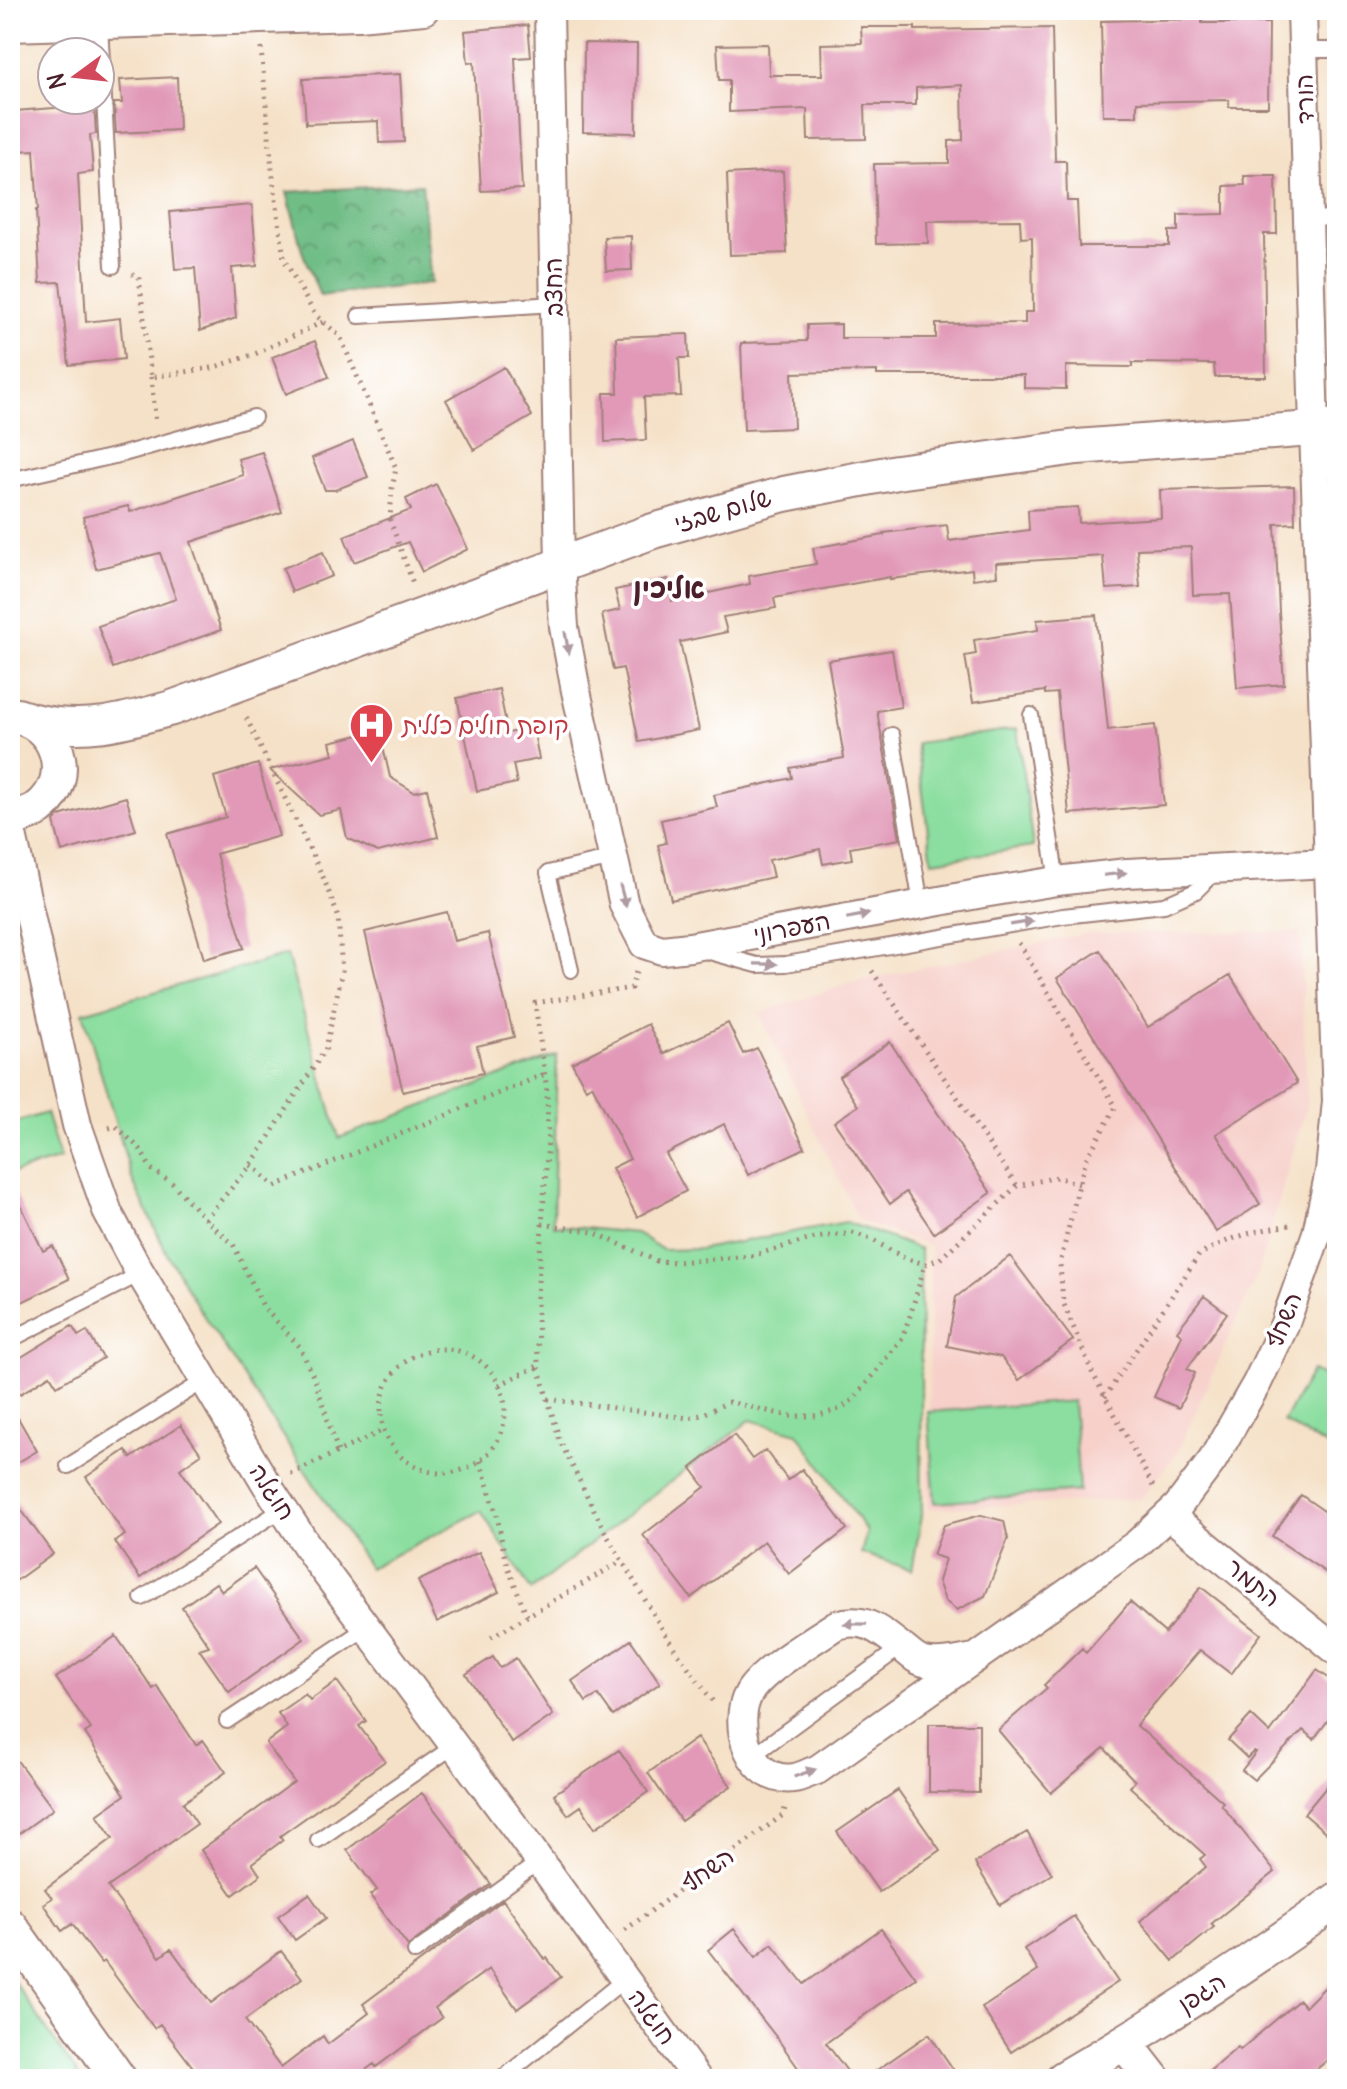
<svg xmlns="http://www.w3.org/2000/svg" width="1347" height="2089" viewBox="0 0 1347 2089" font-family="Delius,'Playpen Sans Hebrew',sans-serif">
<defs>
<pattern id="forest-crowns" width="20" height="18" patternUnits="userSpaceOnUse" patternTransform="scale(2)"><rect width="20" height="18" fill="#70bd86"/><path d="M2 6a3 3 0 1 1 6 0M12 15a3 3 0 1 1 6 0" fill="none" stroke="#5e996e"/></pattern>
</defs>
<rect width="100%" height="100%" fill="#fff"/>
<filter id="ink" filterUnits="userSpaceOnUse"><feTurbulence type="fractalNoise" baseFrequency=".0125" numOctaves="2"/><feDisplacementMap in="SourceGraphic" scale="16" xChannelSelector="R" yChannelSelector="G"/><feConvolveMatrix kernelMatrix="1 2 1 2 8 2 1 2 1" color-interpolation-filters="sRGB"/></filter>
<filter id="wash" filterUnits="userSpaceOnUse"><feTurbulence type="fractalNoise" baseFrequency=".006" numOctaves="4" result="noise"/><feDisplacementMap in="SourceGraphic" scale="32" xChannelSelector="R" yChannelSelector="G"/><feGaussianBlur stdDeviation="1.8" result="paint"/><feColorMatrix in="noise" values="0 0 0 0 0 0 0 0 0 0 0 0 0 0 0 0 0 1.4 0 .05"/><feComposite in="paint" operator="in"/></filter>
<g filter="url(#wash)">
<rect width="100%" height="100%" fill="#f5e1c7"/>
<path fill="#f7d0ca" d="M1300,932L1307,1104L1259,1270L1177,1453L1141,1499L928,1509L931,1246L859,1221L759,1013L854,982L1089,933Z"/>
<path fill="#8bde9f" stroke="#6a7e65" stroke-width="2" d="M1017,729L1033,847L932,861L916,743Z
M287,955L339,1138L557,1055L553,1225L636,1233L663,1250L701,1249L846,1222L920,1249L922,1515L912,1570L861,1553L867,1532L798,1433L750,1420L531,1590L481,1511L369,1568L198,1307L166,1252L132,1179L83,1012Z
M46,1113L60,1159L10,1174V1124Z
M1312,1371L1337,1382V1451L1283,1422Z
M1073,1401L1079,1491L935,1503L928,1412Z
M10,1976L81,2079H10Z"/>
<path fill="url(#forest-crowns)" stroke="#5d6e58" stroke-width="2" d="M422,184L431,283L320,296L302,251L287,192Z"/>
<g id="blocks">
<path fill="#e199b7" d="M1202,19V23H1269L1268,107H1229V100L1137,102V116H1103L1101,21Z
M528,25L531,57L515,58L522,189L481,191L474,62L468,63L465,31Z
M861,27H915V30L1052,28L1055,161H1066L1067,201H1077L1079,246H1169V231H1178V215L1224,214V186L1245,185L1244,176H1276L1277,234H1264L1266,377H1215L1214,364L1132,363V367L1066,366V389L1024,388V375H877V371L792,373L794,428L744,430L741,343L807,341V325L841,324V338H936V324L1025,323V312H1033L1032,237L1021,238L1020,220L927,221L928,243L876,244L874,164L949,163V141L963,140L962,85L916,88V105H865L866,139L808,140L807,109L729,112V80H719L717,45L768,44L769,75H822L821,44L862,43Z
M584,43L637,44L636,133L583,132Z
M400,74L404,142L379,143L378,121L306,124L303,79Z
M177,77L179,130L116,133L114,103H122L120,80Z
M94,105L96,134L90,135L93,172L78,174L86,322L120,318L124,359L69,365L60,282L40,283L36,210H38L34,150L18,151L15,111Z
M783,171L787,253L730,255L727,174Z
M252,205L257,266L232,268L236,318L200,331L195,268L175,269L170,212Z
M631,236L632,270L606,271L604,237Z
M688,334L689,358H679L681,396L644,397L646,440L605,442L604,393H618L616,337Z
M315,341L329,377L286,394L272,357Z
M504,367L532,416L474,450L446,400Z
M353,441L368,477L335,490H325L312,458Z
M262,452L282,512L191,542L221,630L113,668L98,626L176,599L160,553L96,569L83,517L128,506L130,512L243,475L238,459Z
M436,484L468,549L422,572L408,542L354,562L344,536L411,510L406,499Z
M1294,486L1295,523L1275,524L1279,612L1284,684L1237,688L1230,594L1193,595L1191,547L1137,549L1140,587L1106,589L1103,556L996,563L997,576L973,579L972,569L890,579V577L774,598L776,608L723,617L727,632L680,642L699,730L639,742L623,668L613,670L602,614L620,610L615,590L668,579L672,601L750,584L749,576L816,564L813,548L884,535V533L947,525L949,541L1029,530L1028,510L1078,507L1079,523L1161,518L1160,490Z
M323,552L332,576L292,592L283,568Z
M1096,615L1108,730L1155,725L1164,805L1069,814L1057,693L1045,694V691L973,702L965,656L976,654L974,640L1038,630L1037,620Z
M892,650L901,707L877,711L900,839L850,848L852,859L823,864L820,849L769,860L773,877L671,900L658,845L666,843L661,820L717,807L714,795L792,778L790,768L844,758L828,660Z
M499,689L508,733L533,728L539,759L513,764L517,783L477,791L457,698Z
M379,730L390,777L414,792L427,789L438,837L378,852L347,838L341,810L319,815L270,770L333,754L330,742Z
M258,764L279,836L216,854L244,948L204,959L167,834L226,817L214,777Z
M126,797L136,830L62,852L54,822L59,816Z
M447,912L454,941L488,933L514,1037L477,1046L483,1073L403,1092L365,932Z
M1100,950L1148,1027L1230,975L1297,1083L1216,1134L1260,1204L1216,1232L1057,978Z
M728,1023L743,1054L757,1048L805,1148L748,1175L724,1124L666,1154L686,1191L637,1217L612,1168L630,1159L592,1085L586,1089L572,1063L648,1024L663,1054Z
M890,1042L991,1193L934,1233L906,1192L890,1204L834,1122L858,1106L839,1077Z
M10,1183L43,1251L53,1246L69,1279L10,1308Z
M1010,1256L1073,1340L1019,1380L1001,1357L947,1346L956,1297Z
M1204,1296L1227,1313L1187,1369L1195,1373L1179,1408L1154,1397L1182,1335L1177,1331Z
M72,1326L78,1336L87,1331L103,1358L57,1386L50,1375L20,1394L10,1376V1364Z
M10,1404L37,1451L10,1467Z
M181,1425L201,1454L180,1469L218,1524L140,1578L115,1542L125,1535L86,1477L126,1450L131,1458Z
M734,1435L752,1459L765,1450L788,1480L802,1469L847,1529L789,1574L764,1541L691,1598L643,1535L705,1487L691,1468Z
M10,1494L53,1554L10,1585Z
M1301,1495L1337,1520V1580L1272,1536Z
M981,1515L1004,1521L1008,1539L985,1596L957,1610L945,1601L938,1581L945,1559L933,1555L944,1525Z
M479,1552L499,1592L437,1622L418,1581Z
M254,1568L304,1639L229,1692L199,1649L209,1646L182,1607L216,1583L222,1591Z
M1201,1587L1261,1634L1231,1674L1200,1650L1136,1725L1223,1802L1221,1804L1275,1872L1211,1924L1214,1927L1173,1961L1140,1921L1206,1867L1200,1859L1205,1855L1130,1787L1135,1781L1104,1748L1051,1793L998,1730L1047,1688L1044,1685L1082,1648L1086,1653L1130,1602L1165,1633Z
M116,1636L153,1689L157,1686L196,1745L203,1740L226,1772L183,1803L197,1824L108,1887L160,1957L171,1949L211,2003L281,1951L302,1978L245,2020L281,2068L323,2036L328,2044L369,2013L363,2004L503,1900L545,1959L547,1958L561,1977L517,2009L489,1969L435,2008L442,2018L376,2067L374,2064L353,2079H202L160,2024L154,2028L104,1961L101,1963L72,1924L62,1931L43,1904L52,1898L45,1889L113,1838L97,1815L125,1795L85,1733L91,1729L56,1678Z
M631,1640L660,1683L613,1716L598,1695L586,1702L572,1681Z
M493,1657L500,1668L516,1658L553,1715L512,1743L466,1674Z
M1317,1670L1337,1684V1708L1314,1739L1303,1730L1254,1780L1242,1770L1256,1752L1254,1751L1247,1758L1228,1740L1251,1715L1270,1733Z
M337,1681L366,1721L359,1726L385,1761L280,1836L283,1840L252,1863L260,1875L233,1895L201,1850L294,1782L266,1743L287,1727L278,1713L305,1694L310,1700Z
M929,1724H979V1793L929,1792Z
M697,1738L731,1786L681,1821L648,1773Z
M619,1750L648,1792L595,1828L581,1806L568,1815L554,1794Z
M10,1751L53,1809L10,1840Z
M1337,1774V1842L1304,1814Z
M898,1790L940,1850L879,1892L837,1832Z
M422,1793L491,1884L408,1946L370,1895L377,1890L347,1850Z
M1027,1832L1052,1874L1000,1905L975,1863Z
M309,1894L326,1918L295,1940L278,1916Z
M1074,1916L1118,1982L1011,2052L982,2008L1038,1971L1024,1949Z
M734,1929L756,1957L772,1944L804,1984L881,1929L916,1978L826,2043L853,2079H806L777,2038L708,1950Z
M1337,1975V2052L1305,2079H1200L1238,2047L1240,2050L1299,2000L1305,2007Z
M929,2034L960,2079H864Z"/>
</g>
</g>
<g filter="url(#ink)">
<use href="#blocks" fill-opacity="0" stroke="#a08079" stroke-width="2"/>
<g fill="none" stroke-linecap="round" stroke-linejoin="round">
<defs>
<path id="service" d="M100,24L113,266
M1303,50H1337
M1308,219L1337,218
M359,316L555,304
M10,480L123,454L254,417
M1031,715L1057,881
M892,735L921,904
M706,951L757,965L786,964L1063,916L1164,905L1196,891L1216,871
M571,970L548,873L613,858
M10,1340L140,1274
M68,1466L204,1381
M142,1598L283,1509
M227,1721L366,1628
M752,1756L901,1647
M318,1840L454,1746
M415,1952L540,1861
M504,2077L625,1979"/>
<path id="minor" d="M549,10L560,565L564,627L576,691L624,905L644,944L662,950L690,947L983,893L1057,881L1127,873L1329,863
M10,27L358,16L424,10
M10,826L77,1125L108,1213L135,1264L267,1485L317,1561L517,1830L697,2079
M1169,1515L1337,1651
M976,1658C960,1660 941,1666 925,1662C917,1661 910,1654 904,1649C880,1631 867,1616 836,1625C814,1640 761,1671 749,1693C731,1724 750,1784 794,1778C801,1777 810,1772 817,1770L1137,1544L1178,1506L1212,1461L1257,1383L1284,1326L1317,1233L1330,1171L1337,1101L1314,429L1302,10"/>
<path id="tertiary" d="M10,715C57,719 77,778 39,808C30,814 21,816 10,818
M34,721C85,733 122,722 172,708L653,531L784,494L897,472L1077,447L1337,427
M10,1926L119,2079
M1125,2043L1153,2079
M1063,2079C1157,2024 1249,1964 1337,1900"/>
</defs>
<use href="#service" stroke="#a08079" stroke-width="18"/>
<use href="#minor" stroke="#a08079" stroke-width="32"/>
<use href="#tertiary" stroke="#a08079" stroke-width="38"/>
<path stroke="#a08079" stroke-width="5" stroke-dasharray="2 6" stroke-linecap="butt" d="M261,48L272,169L284,259L315,315L340,336L396,468L392,489L390,520L414,586
M132,274L139,277L151,377L212,368L255,354L323,322
M151,377L156,424
M1019,943L1116,1107L1086,1159L1079,1184L1060,1264L1063,1302L1092,1372L1155,1490
M872,971L1017,1186
M636,972L631,988L535,1003L547,1091L548,1141L537,1296L538,1366L560,1441L605,1532L670,1642L714,1703
M109,1128L116,1126L140,1149L151,1169L173,1184L205,1219L233,1244L264,1308L300,1347L316,1383L338,1452
M251,1165L275,1186L545,1074
M205,1219L251,1165L326,1048L342,971L338,916L323,877L244,713
M542,1224L593,1232L657,1261L677,1262L751,1256L815,1238L853,1233L871,1239L904,1258L925,1264L940,1259L1017,1186L1057,1177L1079,1184
M381 1411a62 62 0 1 1 124 0a62 62 0 1 1-124 0Z
M499,1385L538,1366
M1105,1397L1199,1255C1230,1237 1256,1230 1291,1225
M548,1399L688,1418L701,1415L729,1402L789,1416H816L840,1409L854,1399L902,1338L911,1313L925,1264
M480,1461L497,1515L505,1559L527,1616
M291,1474L384,1430
M491,1637L622,1561
M625,1930L783,1815L786,1805"/>
<use href="#service" stroke="#fff" stroke-width="14"/>
<use href="#minor" stroke="#fff" stroke-width="28"/>
<use href="#tertiary" stroke="#fff" stroke-width="34"/>
</g>
<defs><path id="oneway-solid" d="M-6-.8H1V-3.2L6.5 0L1 3.2V.8H-6Z" transform="scale(2)"/></defs>
<g fill="#ae9aa0">
<use href="#oneway-solid" transform="translate(567 643) rotate(80)"/>
<use href="#oneway-solid" transform="translate(1115 874) rotate(-7)"/>
<use href="#oneway-solid" transform="translate(623 896) rotate(75)"/>
<use href="#oneway-solid" transform="translate(858 916) rotate(-11)"/>
<use href="#oneway-solid" transform="translate(1022 923) rotate(-9)"/>
<use href="#oneway-solid" transform="translate(766 964) rotate(1)"/>
<use href="#oneway-solid" transform="translate(855 1624) rotate(-179)"/>
<use href="#oneway-solid" transform="translate(805 1773) rotate(-19)"/>
</g>
</g>
<defs>
<symbol id="hospital-pin" viewBox="-11 -11 22 30"><path d="M0 17L-7.5 6A9.5 9.5 0 1 1 7.5 6Z" fill="#e0444e" stroke="#fff"/><path d="M-5-5h3v3.5h4V-5h3V5h-3V1.5h-4V5h-3Z" fill="#fff"/></symbol>
</defs>
<g fill-rule="evenodd">
<use href="#hospital-pin" x="346" y="700" width="51" height="69"/>
</g>
<g text-anchor="middle" stroke-width="7" stroke-linejoin="round" paint-order="stroke">
<g font-size="24" fill="#4a1f2b" stroke="#fff">
<text transform="translate(1305 99) rotate(-92)" y="8">הורד</text>
<text transform="translate(554 287) rotate(-91)" y="8">החצב</text>
<text transform="translate(723 511) rotate(-16)" y="8">שלום שבזי</text>
<text transform="translate(792 928) rotate(-11)" y="8">העפרוני</text>
<text transform="translate(1284 1320) rotate(-68)" y="8">השחף</text>
<text transform="translate(272 1492) rotate(57)" y="8">חוגלה</text>
<text transform="translate(1253 1583) rotate(39)" y="8">התמר</text>
<text transform="translate(708 1870) rotate(-36)" y="8">השחף</text>
<text transform="translate(1202 1993) rotate(-33)" y="8">הגפן</text>
<text transform="translate(652 2017) rotate(54)" y="8">חוגלה</text>
</g>
<g font-size="24" fill="#be3a42" stroke="#fff" text-anchor="start">
<text x="402" y="734">קופת חולים כללית</text>
</g>
<g font-size="28" font-weight="bold" fill="#4a1f2b" stroke="#fff">
<text x="669" y="598">אליכין</text>
</g>
</g>
<rect width="1347" height="2089" fill="none" stroke="#fff" stroke-width="40"/>
<g transform="translate(76 76) rotate(255)"><circle r="38" fill="#ffffff" stroke="#b7a5aa" stroke-width="2"/>
<path d="M0-6L14 30L0 20L-14 30Z" fill="#d1495b"/>
<text y="-12" font-size="22" font-weight="bold" text-anchor="middle" fill="#4a1f2b">N</text>
</g>
</svg>
